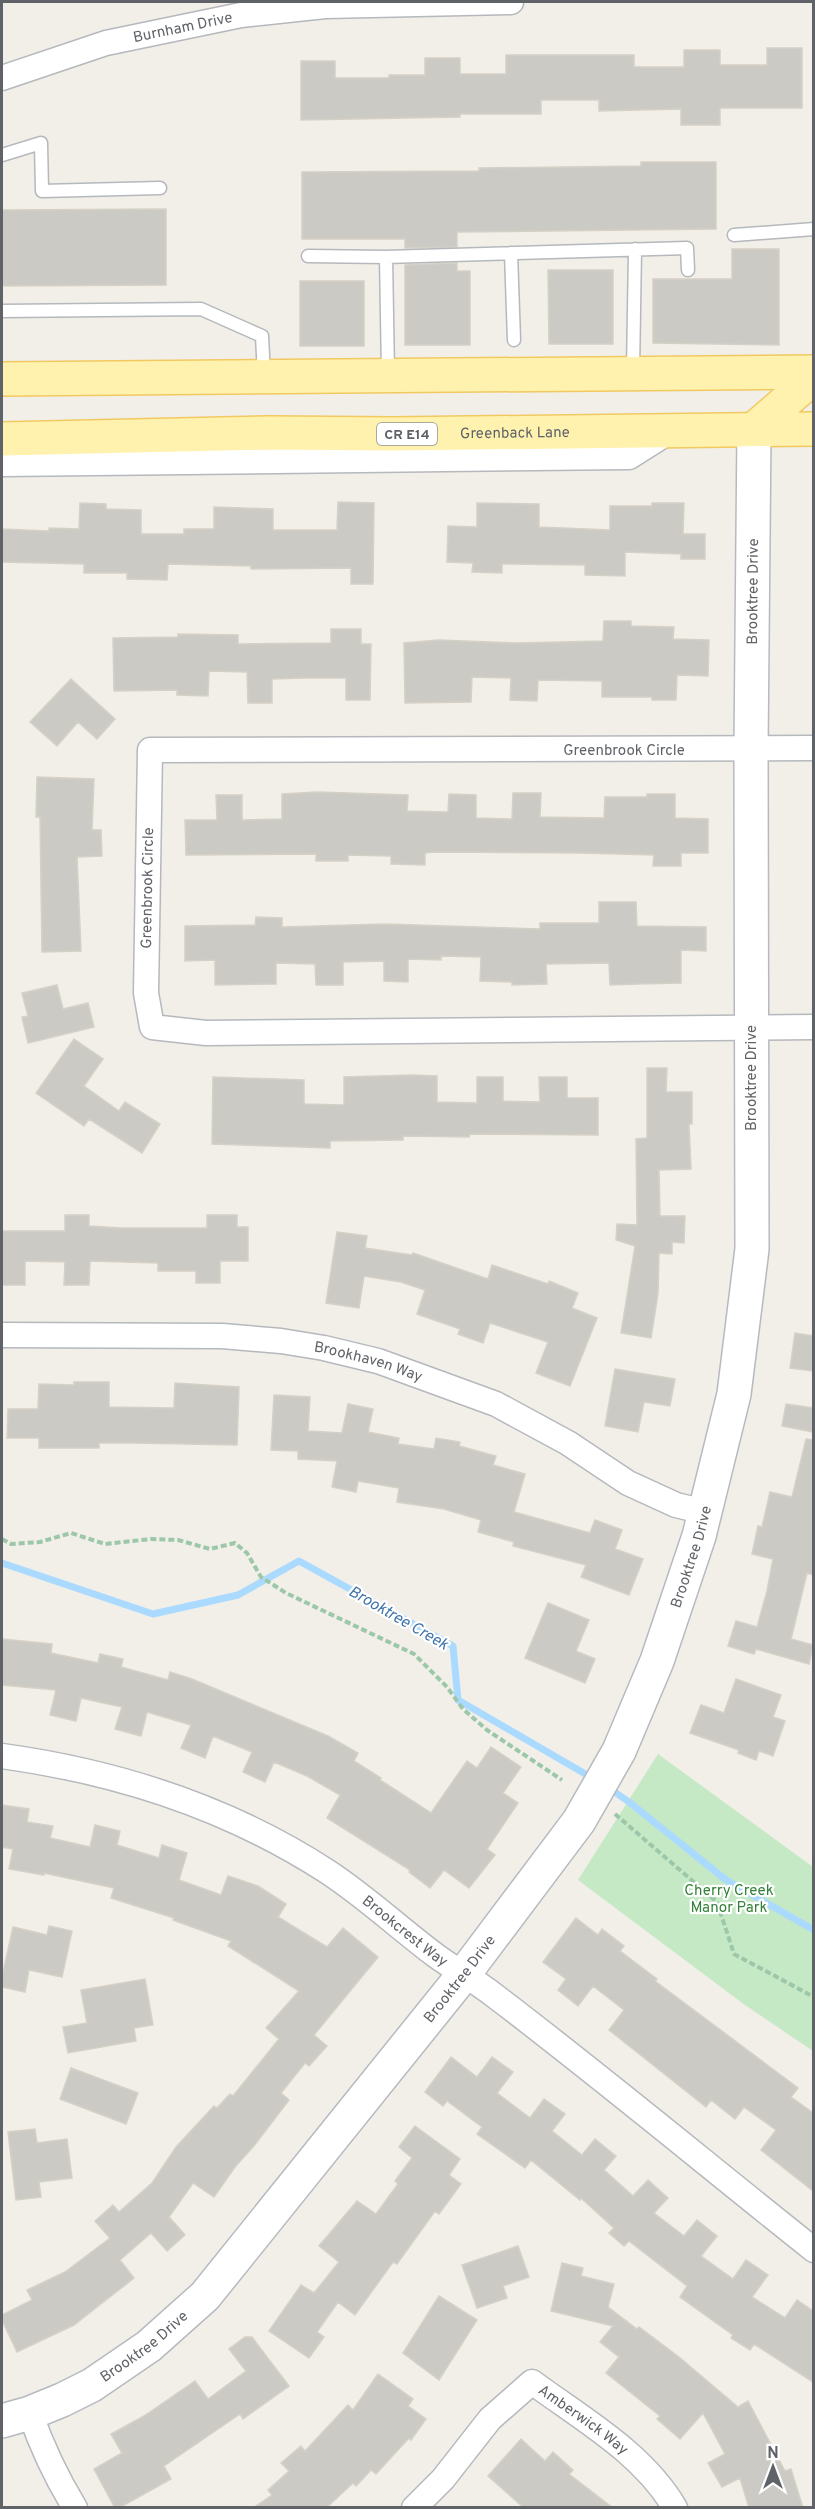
<svg xmlns="http://www.w3.org/2000/svg" width="815" height="2509" viewBox="0 0 815 2509" font-family="Overpass,sans-serif">
<rect width="100%" height="100%" fill="#f1efe8"/>
<path fill="#c5e8c5" d="M658,1754L813,1867V2051L745,2005L578,1880Z"/>
<g fill="none" stroke-linecap="round" stroke-linejoin="round">
<path stroke="#aadaff" stroke-width="7" d="M2,1563L153,1614L238,1595L299,1561L453,1646L458,1700L594,1779
M609,1788L629,1802L726,1880L814,1930"/>
</g>
<path fill="#cccac5" stroke="#d6d1c6" stroke-width="1.5" d="M767,48H802V108H720V125H681V109L599,111V100H541V114H460V117L301,120V61H335V78H389V75H425V58H460V74H506V55H634V67H684V50H720V65H767Z
M641,162H716V229L457,232V247L405,248V239H302V172L479,171V168L641,166Z
M166,209V285L2,286V210Z
M732,249H779V345L653,343V279H732Z
M457,263V271H470V345H405V265Z
M548,270H613V344H549Z
M300,281H364V346H300Z
M338,502L374,503L373,584H351V568L251,569V566L168,564L167,580L127,579V573H84V564L2,562V529L49,531V528L79,529L80,503L106,504V509L141,510V534H184V529H214V507L273,509V530H337Z
M477,503L539,504V527L610,530V506H652V503H684L683,534H705V559H681V554L625,552V576L585,575V565L502,564V573L472,572L473,563L447,562L448,526L477,527Z
M604,621H631V626L674,627L673,639L709,640L708,676L677,675L676,700H652V697H602V681L538,680L537,701L510,700L511,678L472,677L471,702L405,703L404,643L438,640L517,643L603,641Z
M331,629H361V644H371L370,700H346V678H304L272,679V703H248L247,672L209,671L208,696L177,695V690L114,691L113,638L178,637V634L238,635V644L331,643Z
M71,679L115,719L97,739L78,722L57,746L30,722Z
M37,777L94,779L92,830H101L102,856L77,857L81,951L42,952L40,817H36Z
M317,792L408,795L407,811L448,812L449,794L476,795V818L512,819L513,793H541L540,817L604,818L605,797H647V794H675V818L708,819V853H681V866H653L654,855L580,853L434,852L425,853V865L391,864V856L348,855V861H316V854L186,855L185,820H217L216,795H242V820L282,819V794Z
M599,902H636L637,926L706,927V951L681,950V983L638,984L610,985L609,963L546,964L547,984L512,985V982L480,981L481,957L441,956V960L408,959V982L384,981V961L343,962V985H316L315,964L276,963V984L215,985V960L185,961V926L255,925L256,917L282,918V927L385,924L540,929V923H599Z
M57,985L63,1009L88,1003L94,1027L28,1043L22,1017L28,1016L22,993Z
M74,1039L103,1059L84,1086L119,1111L125,1102L160,1124L142,1153L89,1119L84,1126L36,1093Z
M647,1068H667L666,1092H692V1124H689L691,1169L659,1170L660,1216H685L684,1243L672,1242V1254L659,1253L658,1294L651,1338L621,1333L635,1246L616,1240L617,1224L637,1225L636,1139L647,1138Z
M412,1075L437,1076V1102L477,1103V1077H503V1101L540,1102L539,1077H567V1098H598V1135L470,1134L469,1137L403,1136V1140L330,1141V1148L212,1144L213,1077L304,1080V1104L344,1105V1077Z
M65,1215H89V1226L121,1228H207V1215H237V1227H248V1261H220V1283H196V1271H158V1263L90,1261L89,1285H64L65,1262L25,1261V1285H2V1231H65Z
M337,1232L367,1236L365,1248L412,1255L413,1253L488,1279L492,1265L548,1284L549,1281L578,1293L572,1308L597,1318L570,1386L536,1373L548,1342L490,1323L483,1343L458,1334L460,1329L417,1314L425,1290L401,1282L364,1276L359,1308L326,1303Z
M795,1333L813,1336V1371L790,1368Z
M615,1369L675,1379L670,1406L644,1402L638,1432L605,1426Z
M74,1382H109V1407L174,1408L175,1383L239,1387L237,1445L134,1443H99V1448H39V1438H7L8,1409H38L39,1384L74,1385Z
M274,1395L310,1397L308,1431L342,1433L348,1404L373,1409L368,1432L399,1438L398,1444L434,1449L436,1438L460,1442L459,1446L496,1456L493,1465L525,1474L514,1512L590,1533L595,1520L622,1530L615,1549L643,1559L629,1595L581,1577L586,1565L513,1546L514,1542L478,1532L481,1520L444,1509L397,1502L399,1488L358,1481L356,1492L332,1487L337,1461L298,1459V1451L271,1450Z
M786,1404L813,1408V1432L782,1426Z
M806,1439L813,1440V1575L807,1573L791,1639L813,1645L809,1664L756,1649L754,1654L728,1646L736,1621L757,1627L767,1591L773,1559L752,1554L758,1526L762,1527L770,1492L792,1497Z
M548,1603L589,1620L576,1651L595,1659L585,1683L525,1658Z
M2,1639L52,1644L51,1653L98,1663L100,1654L123,1659L121,1667L168,1680L170,1672L192,1679L328,1736L358,1753L354,1761L381,1778L380,1780L431,1813L467,1761L477,1768L491,1747L521,1767L503,1793L518,1803L487,1849L495,1855L469,1888L444,1870L430,1888L409,1872L410,1870L327,1818L340,1795L307,1776L274,1762L265,1782L243,1772L252,1752L213,1736L205,1758L181,1748L191,1725L147,1712L141,1736L115,1729L122,1707L81,1698L76,1721L50,1715L56,1690L2,1685Z
M736,1679L781,1695L773,1717L785,1721L773,1756L759,1751L756,1760L738,1753L739,1750L690,1733L701,1705L724,1713Z
M2,1805L29,1809L27,1822L53,1826L50,1838L90,1847L95,1825L120,1831L117,1845L159,1858L162,1845L187,1853L179,1880L221,1895L228,1876L258,1886L286,1904L278,1917L327,1947L343,1928L378,1957L314,2035L327,2046L309,2066L305,2063L281,2093L289,2100L253,2147L235,2167L214,2197L193,2183L169,2217L185,2235L167,2251L151,2233L120,2260L134,2278L74,2325L17,2352L2,2320V2315L32,2300L27,2290L65,2272L110,2238L95,2221L113,2205L119,2212L152,2183L176,2147L214,2106L217,2108L230,2094L233,2096L279,2039L266,2028L299,1991L228,1946L231,1941L173,1920L174,1918L111,1898L114,1888L44,1873V1875L9,1869L13,1849L2,1847Z
M576,1918L598,1935L602,1929L624,1946L620,1951L657,1979L655,1981L798,2088L791,2097L813,2113V2191L761,2150L776,2130L744,2107L735,2119L711,2100L706,2107L609,2030L624,2010L593,1986L578,2006L558,1990L566,1979L543,1962Z
M49,1926L72,1931L62,1977L29,1970L25,1992L2,1987V1977L13,1927L47,1935Z
M145,1979L153,2025L134,2028L136,2041L68,2053L63,2027L87,2023L81,1990Z
M451,2057L477,2077L492,2057L513,2072L497,2093L530,2118L544,2099L565,2114L552,2131L582,2155L595,2139L616,2156L604,2170L633,2196L648,2180L668,2198L654,2213L684,2236L697,2220L717,2236L701,2256L733,2279L746,2260L768,2275L752,2297L785,2318L797,2300L813,2311V2382L754,2344L750,2350L731,2338L733,2335L680,2297L687,2286L629,2241L624,2246L609,2233L614,2228L581,2198L580,2200L531,2160L525,2168L477,2134L482,2127L447,2101L443,2106L425,2092Z
M71,2068L138,2093L126,2124L60,2099Z
M415,2126L460,2159L449,2175L461,2184L439,2214L435,2211L397,2264L393,2262L355,2315L338,2302L317,2332L324,2337L309,2358L269,2331L301,2285L314,2293L339,2262L319,2246L357,2201L376,2214L398,2184L395,2181L412,2158L399,2147Z
M35,2129L37,2143L67,2139L72,2178L39,2182L41,2197L16,2200L8,2132Z
M518,2246L529,2277L503,2286L507,2298L477,2308L462,2265Z
M562,2263L583,2268L581,2276L614,2284L608,2307L637,2329L639,2327L679,2357L738,2407L748,2401L785,2471L791,2469L803,2508H749L740,2478L722,2487L708,2463L725,2454L703,2413L680,2439L657,2419L660,2416L606,2373L619,2357L600,2342L613,2326L551,2311Z
M439,2296L477,2320L439,2380L403,2353Z
M245,2337H252L289,2386L243,2419L240,2414L164,2466L171,2479L119,2508H115L94,2469L122,2453L111,2434L144,2416L195,2381L208,2399L246,2371L229,2349Z
M378,2374L413,2399L408,2406L426,2419L411,2440L409,2438L376,2474L371,2470L356,2486L353,2483L326,2508H253L272,2495L268,2490L289,2471L281,2463L301,2446L305,2451L348,2405L353,2410Z
M521,2439L545,2461L553,2452L573,2470L569,2474L613,2508H524L488,2476Z"/>
<g fill="none" stroke-linecap="round" stroke-linejoin="round">
<defs>
<path id="lane" d="M2,155L41,143L42,191L160,188
M734,235L814,229
M511,253L514,340
M308,256L386,257
M2,311L201,309L262,336L264,375
M633,371L635,249
M388,374L386,257L687,248L688,270"/>
<g id="street">
<path id="s1" d="M2,78L106,43L241,15L325,6L511,2"/>
<path d="M2,464L629,457L670,431"/>
<path d="M814,748L150,750L146,993L152,1027L206,1033L814,1027"/>
<path id="s2" d="M2,1335L222,1336L281,1341L324,1348L378,1361L496,1404L568,1443L628,1483L676,1505L705,1512"/>
<path id="s3" d="M2,1756C118,1772 228,1807 328,1872C366,1897 399,1928 435,1955C454,1969 476,1981 495,1996C603,2078 707,2165 814,2250"/>
<path d="M30,2413C42,2447 56,2477 75,2508"/>
<path id="s4" d="M414,2508L443,2479L490,2419L532,2382C582,2419 643,2453 675,2508"/>
</g>
<g id="secondary">
<path id="s5" d="M2,2421L30,2413L62,2400L92,2385L149,2346L205,2296L464,1974L579,1821L619,1751L657,1661L699,1536L734,1394L752,1249L751,749L754,429"/>
</g>
<g id="primary">
<path d="M2,379L814,372"/>
<path d="M754,429L814,377"/>
<path id="s6" d="M2,439L270,433L393,434L814,429"/>
</g>
</defs>
<use href="#lane" stroke="#b5b8bc" stroke-width="15"/>
<use href="#street" stroke="#b5b8bc" stroke-width="27"/>
<use href="#secondary" stroke="#b6babf" stroke-width="36"/>
<use href="#primary" stroke="#f2c960" stroke-width="36"/>
<path stroke="#9cc7a9" stroke-width="4" stroke-dasharray="6 3" stroke-linecap="butt" d="M2,1539L11,1544L40,1542L71,1533L105,1544L151,1539L178,1540L210,1549L235,1543L247,1553L261,1577L286,1593L414,1654L447,1687L463,1709L487,1730L562,1780
M615,1814L717,1902L734,1954L814,1997"/>
<use href="#lane" stroke="#fff" stroke-width="12"/>
<use href="#street" stroke="#fff" stroke-width="24"/>
<use href="#secondary" stroke="#fff" stroke-width="33"/>
<use href="#primary" stroke="#fff2af" stroke-width="33"/>
</g>
<g text-anchor="middle" stroke-width="4.5" stroke-linejoin="round" paint-order="stroke">
<rect fill="#fff" stroke="#8f9295" stroke-width="1.5" x="377" y="423" width="60" height="22" rx="4.5"/>
<g font-size="14" font-weight="bold" fill="#5f6368">
<text x="407" y="439">CR E14</text>
</g>
<g font-size="15" fill="#5f6368" stroke="#fff">
<text dy="5" stroke="none"><textPath href="#s1" startOffset="188">Burnham Drive</textPath></text>
<text dy="5" stroke="none"><textPath href="#s6" startOffset="513">Greenback Lane</textPath></text>
<text dy="5" stroke="none"><textPath href="#s5" startOffset="2106">Brooktree Drive</textPath></text>
<text x="624" y="755">Greenbrook Circle</text>
<text transform="translate(147 888) rotate(-89)" y="5">Greenbrook Circle</text>
<text transform="translate(751 1078) rotate(-90)" y="5">Brooktree Drive</text>
<text dy="5" stroke="none"><textPath href="#s2" startOffset="369">Brookhaven Way</textPath></text>
<text dy="5" stroke="none"><textPath href="#s5" startOffset="1134">Brooktree Drive</textPath></text>
<text dy="5" stroke="none"><textPath href="#s3" startOffset="446">Brookcrest Way</textPath></text>
<text dy="5" stroke="none"><textPath href="#s5" startOffset="648">Brooktree Drive</textPath></text>
<text dy="5" stroke="none"><textPath href="#s5" startOffset="162">Brooktree Drive</textPath></text>
<text dy="5" stroke="none"><textPath href="#s4" startOffset="237">Amberwick Way</textPath></text>
</g>
<g font-size="15" fill="#348238" stroke="#fff">
<text x="729" y="1895">Cherry Creek<tspan x="729" dy="17">Manor Park</tspan></text>
</g>
<g font-size="16" font-style="italic" fill="#4174aa" stroke="#fff">
<text transform="translate(399 1617) rotate(30)" y="6">Brooktree Creek</text>
</g>
</g>
<rect width="815" height="2509" fill="none" stroke="#5f6368" stroke-width="6"/>
<g transform="translate(773 2467)" stroke="#ffffff" stroke-width="4.5" paint-order="stroke">
<path d="M0-4.5L10 22L0 15L-10 22Z" fill="#5f6368"/>
<text y="-9" font-size="16" font-weight="bold" text-anchor="middle" fill="#5f6368">N</text>
</g>
</svg>
